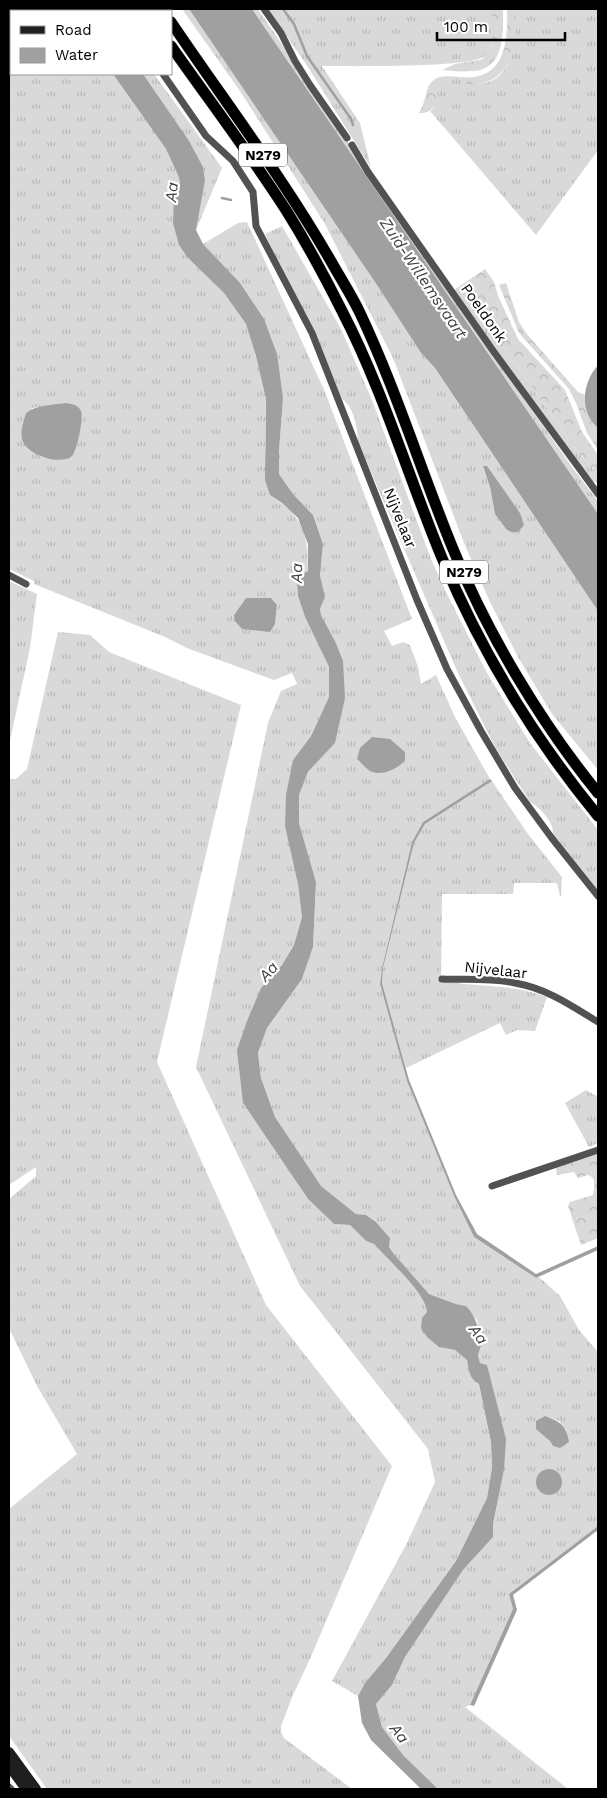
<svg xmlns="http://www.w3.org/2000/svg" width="607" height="1798" viewBox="0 0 607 1798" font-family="'Work Sans',sans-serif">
<defs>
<pattern id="grass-tufts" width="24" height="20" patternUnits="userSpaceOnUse" patternTransform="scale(1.25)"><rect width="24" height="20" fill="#d9d9d9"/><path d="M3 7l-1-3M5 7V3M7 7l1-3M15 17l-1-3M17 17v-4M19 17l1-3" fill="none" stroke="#b8b8b8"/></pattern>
<pattern id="forest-crowns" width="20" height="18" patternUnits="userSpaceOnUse" patternTransform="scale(1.25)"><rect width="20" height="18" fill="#d9d9d9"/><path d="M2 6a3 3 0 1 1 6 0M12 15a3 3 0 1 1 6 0" fill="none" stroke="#b8b8b8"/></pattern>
</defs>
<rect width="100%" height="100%" fill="#fff"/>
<path fill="url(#grass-tufts)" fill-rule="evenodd" d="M9,9H66L68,11H11V74H113L166,149L178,175L180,182L174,197L188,258L224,293L246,324L256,356L266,399L265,448L270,495C304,518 308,532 308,571L297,583L298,596L305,617L329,667V697L311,736L293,760L298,884L302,917L294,945L282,965L261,988L243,1103L308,1199L334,1224L350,1225L366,1241L374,1244C387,1259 426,1293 427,1312C412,1330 432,1342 448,1349C450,1350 453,1349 455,1350C459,1352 465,1357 467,1360C469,1371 469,1379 479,1384L491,1442L492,1468L487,1498L456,1561L386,1658L365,1683L358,1696L332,1681L406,1545L435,1482L428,1449L300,1286L196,1067L268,723L281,691L297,684L292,673L274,680L187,648L165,637L34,584V581L9,569ZM65,403L82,416C77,444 77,468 39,456L32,408ZM246,598H270L277,605L275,624L234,615Z
M182,9H189L375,282L421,353L435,368L598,611V770L552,714L518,657L491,604L466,548L393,358L325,224L240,91ZM483,467L520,513L506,529L495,514L490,487Z
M252,9H258L444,284L572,467L598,501V514Z
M268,9H492C493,24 497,44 485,56C474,68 346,66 322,66L360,123L371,168L308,67Z
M516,9H598V150L536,235L430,111L433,109L438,95L428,87C435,74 447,76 460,77L461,81C467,82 475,85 481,84C515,79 517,35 516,9Z
M143,74H154L222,168L196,230L205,181Z
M247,222L325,392L412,619L384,631L392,646L403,642L410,645L418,667L421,684L436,675L455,717L490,779L423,822L412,842L382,968L380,984L407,1081L454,1196L474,1237L536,1278L539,1277L560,1296L579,1330L598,1352V1526L509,1594L513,1609L470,1705L465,1707L568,1789H438L403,1755L382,1727L376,1704L392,1685L405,1657L463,1570L493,1537V1524L504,1470L487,1365L480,1363L478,1355L483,1339L478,1329L477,1320L466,1306L456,1304L429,1294L394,1254L389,1247L390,1238L376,1222L366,1215L356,1214L321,1186L312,1174L275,1117L261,1078L258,1053L267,1028L302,979L313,947L316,882L299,823V795L308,772L335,743V641L321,615L320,609L325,597L320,575L323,544L313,515L293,494L279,474V451L283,398L219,261L203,244L238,223ZM545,1416L559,1421L567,1431L550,1441L542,1433Z
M282,226L341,329L372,400L431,559L446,592L487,673L530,743L598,830V890L553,833C554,822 539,807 530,802L496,749L457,671L358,442C358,429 354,407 342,399L265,234Z
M472,302L577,451L598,474V483L592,481L465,306Z
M9,581L37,594L30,648L9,745Z
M58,632L90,635L109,652L241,705L157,1062L266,1305L392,1466L310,1659L293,1695L281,1726V1732L284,1738L352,1789H47L9,1736V1509L77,1454L37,1386L9,1328V1199L36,1176V1167L9,1185V779H16L27,769Z
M492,781L528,834L562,877L561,896H560L557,883H514L513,894H442L441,981C476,987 513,984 547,997L535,1031L517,1030L506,1035L500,1023L406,1068L382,983L383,968L414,843L425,824Z
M586,1090L598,1097V1143L589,1147L565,1103Z"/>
<path fill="url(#forest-crowns)" d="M492,9H503C503,33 505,69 473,71C463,72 452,71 442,70L455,64L480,60L484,58L492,45Z
M507,9H516C517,38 516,72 484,83C476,86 469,86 461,81L460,77C505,82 508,43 507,9Z
M428,87L438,95C437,106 431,114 419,113L423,105Z
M485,269L494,282L499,298L518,339L565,390L582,432L598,455V474L577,451L472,302L465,306L454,290Z
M506,283L519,322L526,333L578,392L585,395C583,406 590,421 598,428V450L587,433L576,403L569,389L519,333L499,285Z
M598,1152V1238L581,1245L568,1206L570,1202L593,1195C594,1187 597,1178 588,1175L578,1178L574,1172L557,1175L556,1166Z"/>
<path fill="#a0a0a0" d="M189,9H252L598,514V611L435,368L421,353L375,282Z
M113,74H143L189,141L203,167L205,181L196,230L203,244L240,283L264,319L277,354L283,398L279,451V474L293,494L313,515L323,544L320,575L325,597L320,609L321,615L335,641L343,661L345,698L335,743L308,772L299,795V823L316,882L313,947L302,979L267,1028L258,1053L261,1078L275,1117L321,1186L356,1214L366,1215L376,1222L390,1238L389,1247L394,1254L429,1294L456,1304L466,1306C477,1317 476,1326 483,1339L478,1355L480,1363L487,1365L506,1439L504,1470L493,1524V1537L463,1570L405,1657L392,1685L376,1704L382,1727L403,1755L438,1789H421L371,1740L362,1723L358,1696L365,1683L386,1658L456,1561L487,1498L492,1468L491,1442L479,1384C469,1379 469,1371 467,1360L455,1350L439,1347L427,1337L421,1328L422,1318L427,1312C426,1293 387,1259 374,1244L366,1241L350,1225L334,1224L308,1199L243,1103L237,1050L247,1021L261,988L282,965L294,945L302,917L298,884L285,826L286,795L293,760L311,736L329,697V667L305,617L298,596L297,583L303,574L308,571V544L298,518L282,503L270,495L265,480L266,399L256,356L246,324L224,293L188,258L179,245L173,223L174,197L180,182L178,175L166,149Z
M598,365V428C579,412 582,383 598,365Z
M65,403C71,404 78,404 81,411C84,417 77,451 72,456C59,466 26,455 22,439C20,431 24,421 26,413C37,405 51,405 65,403Z
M483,466H487L520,513L524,525L518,532H511L506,529L495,514L490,487Z
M246,598H271L277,605L275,624L270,632L242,629L235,621L234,615Z
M372,737L390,739L405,752V761C396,769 382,777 370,771C365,768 361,762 357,759L360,748Z
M490,779L492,781L425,824L414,843L383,968L382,983L409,1080L456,1195L477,1234L536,1274L598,1246V1250L536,1278L474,1237L454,1196L407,1081L380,984L382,968L412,842L423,822Z
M545,1416C561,1422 566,1425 569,1442L560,1448L553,1446L550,1441L536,1429V1421Z
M536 1482a13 13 0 1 1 26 0a13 13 0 1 1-26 0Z
M598,1526V1530L513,1595L517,1610L474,1706L470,1705L513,1609L509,1594Z"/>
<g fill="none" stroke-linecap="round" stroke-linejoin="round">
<path stroke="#a0a0a0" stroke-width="2.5" d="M283,9L294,24L307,56L351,119L353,125
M222,198L231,200"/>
<defs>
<path id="trunk" d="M145,9L147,11
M162,9L164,11
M171,22C225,102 284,179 332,263C341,279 352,296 360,313C396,389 421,471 453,549C487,633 541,723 598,793
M171,46C209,100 250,154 286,210C306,242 325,277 342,311C383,390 408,476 442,558C481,651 534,738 598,816"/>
</defs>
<use href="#trunk" stroke="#dbdbdb" stroke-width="12"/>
<path stroke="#525252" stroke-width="7" d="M118,9L120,11
M264,9L281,33L295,61L310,85L347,138
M163,74L206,136L233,161L253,192L256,226L312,333L417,600L447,669L481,731L515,788L551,837L598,896
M352,145L368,172L494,352L598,494
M9,575L26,584
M442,979C466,980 492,978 515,983C546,988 572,1006 598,1022
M492,1186L598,1150
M9,1787L11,1789"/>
<path stroke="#1f1f1f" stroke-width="10" d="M9,1752L36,1789
M9,1766L26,1789"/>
<use href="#trunk" stroke="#000" stroke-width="11"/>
</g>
<g text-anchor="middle" stroke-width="4.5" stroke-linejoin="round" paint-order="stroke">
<g fill="#fff" stroke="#4c4c4c" stroke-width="1">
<rect x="239" y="143.5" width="48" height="23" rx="4"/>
<rect x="440" y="560.5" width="48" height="23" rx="4"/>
</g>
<g font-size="14" font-weight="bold" fill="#000">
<text x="263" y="160">N279</text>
<text x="464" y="577">N279</text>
</g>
<g font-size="15" fill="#000" stroke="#fff">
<text transform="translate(484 313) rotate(55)" y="5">Poeldonk</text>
<text transform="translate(400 518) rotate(68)" y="5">Nijvelaar</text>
<text transform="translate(496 970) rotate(6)" y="5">Nijvelaar</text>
</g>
<g font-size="16" font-style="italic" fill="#414141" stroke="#fff">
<text transform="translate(171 192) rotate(-84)" y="6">Aa</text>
<text transform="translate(424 278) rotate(56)" y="6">Zuid-Willemsvaart</text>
<text transform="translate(296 573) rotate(-88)" y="6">Aa</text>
<text transform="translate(268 971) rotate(-48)" y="6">Aa</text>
<text transform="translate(479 1334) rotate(55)" y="6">Aa</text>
<text transform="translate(400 1733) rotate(52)" y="6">Aa</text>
</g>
</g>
<rect width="607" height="1798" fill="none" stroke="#000000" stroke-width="20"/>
<rect x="10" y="10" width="162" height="65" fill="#ffffff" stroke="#999999"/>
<rect x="20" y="26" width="25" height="8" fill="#1f1f1f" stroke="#999999"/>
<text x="55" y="35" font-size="15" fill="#000000">Road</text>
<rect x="20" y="48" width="25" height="15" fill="#a0a0a0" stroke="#999999"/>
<text x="55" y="60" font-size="15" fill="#000000">Water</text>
<path d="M437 32v8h128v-8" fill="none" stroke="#000000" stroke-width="2.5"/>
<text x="444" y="32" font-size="15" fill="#000000" stroke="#ffffff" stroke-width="4" paint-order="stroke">100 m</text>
</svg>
